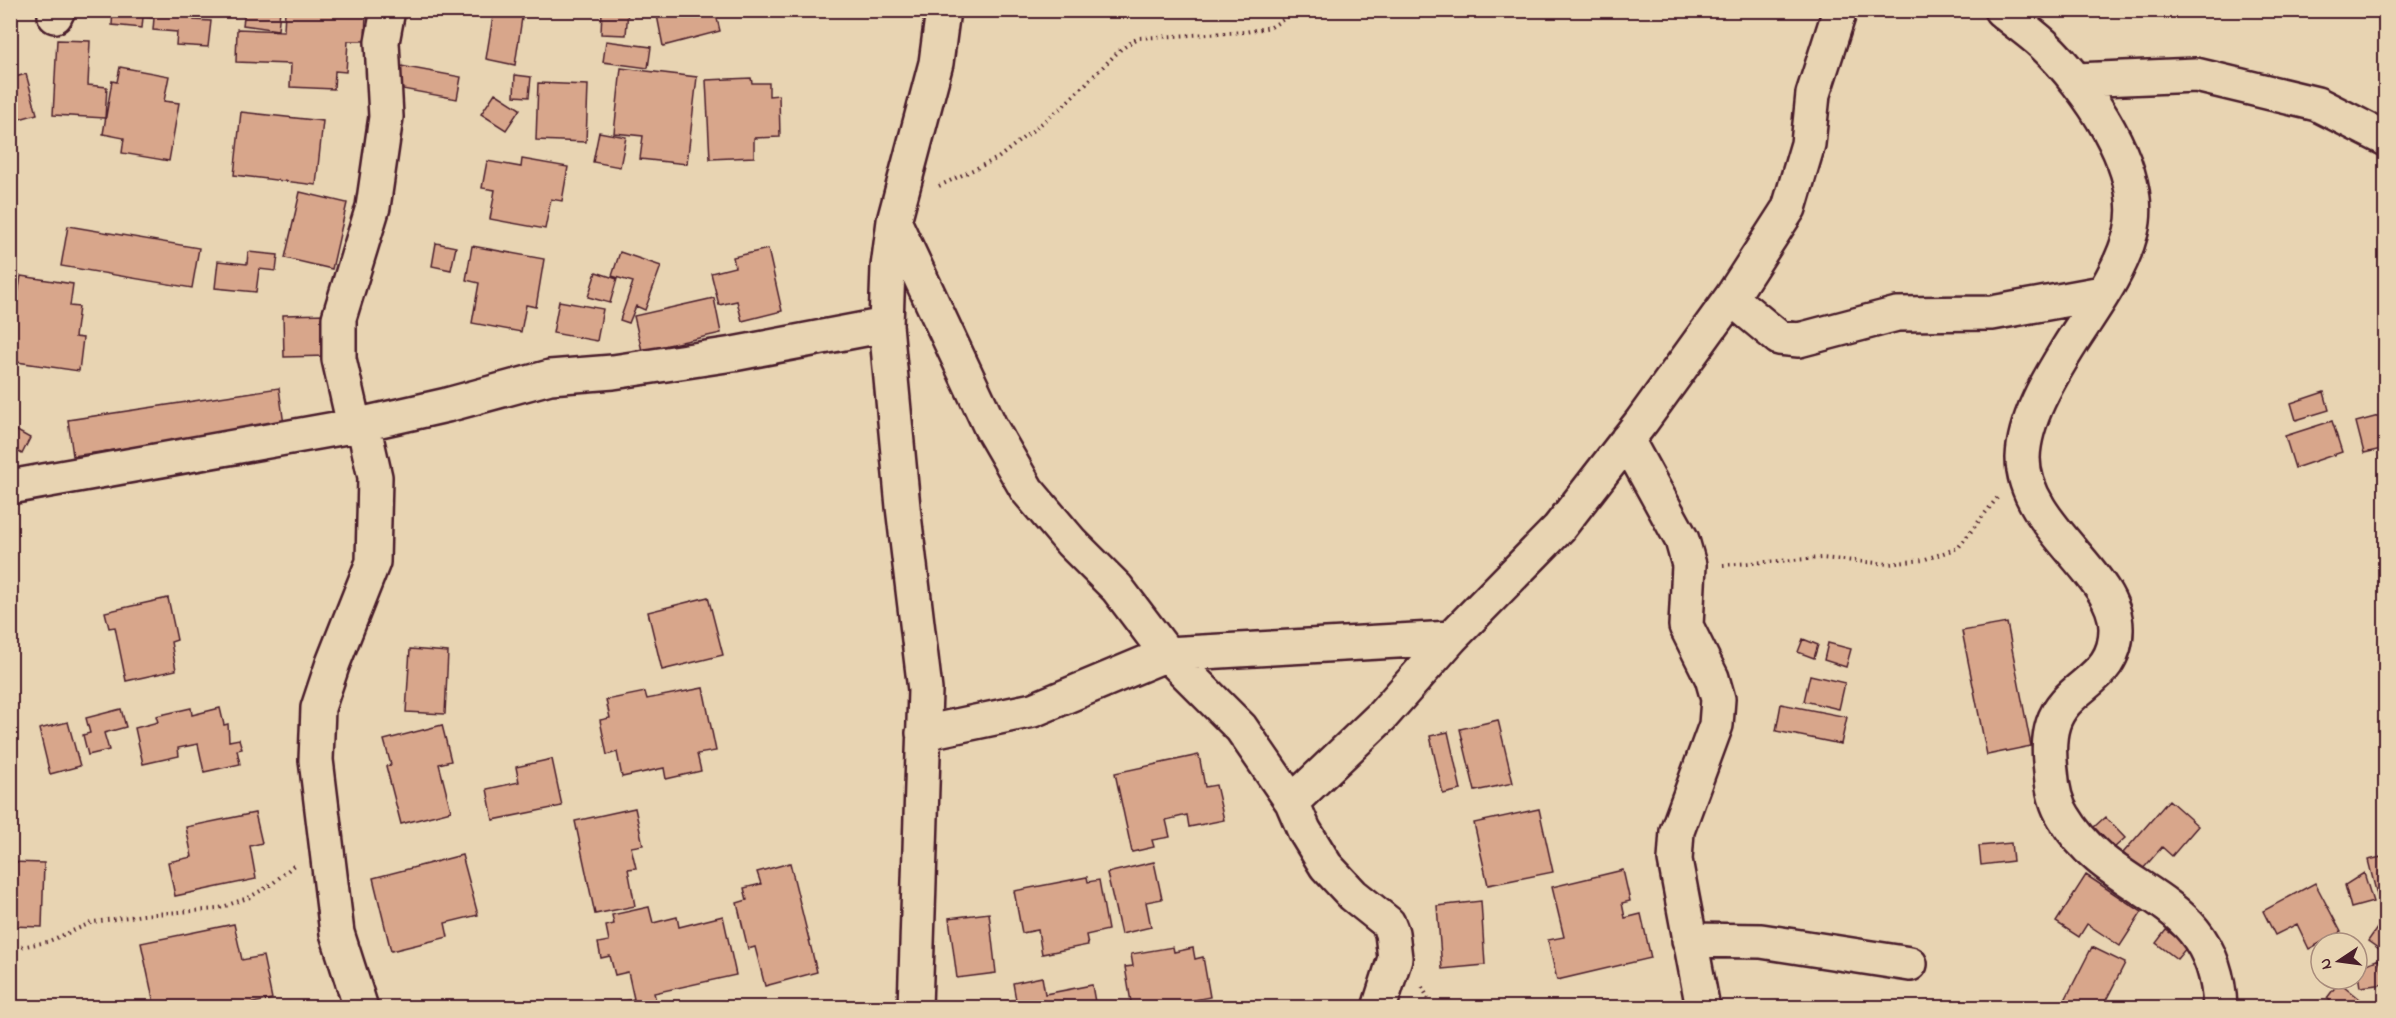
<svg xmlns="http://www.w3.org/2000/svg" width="2396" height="1018" viewBox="0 0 2396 1018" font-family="'Indie Flower',sans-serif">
<rect width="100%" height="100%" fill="#e8d4b2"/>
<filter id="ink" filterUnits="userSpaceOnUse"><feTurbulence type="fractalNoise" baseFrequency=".0167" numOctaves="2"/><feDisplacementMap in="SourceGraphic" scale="12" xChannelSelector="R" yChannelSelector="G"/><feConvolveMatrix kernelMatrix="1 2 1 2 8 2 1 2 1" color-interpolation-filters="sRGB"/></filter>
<g filter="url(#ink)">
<path fill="#d8a68b" stroke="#4a1f2b" stroke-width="1.5" d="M113,10H195L194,20L211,21L208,47L176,45L177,32L153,30L154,18L143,17L142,28L112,25Z
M245,10H280L278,30L243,25Z
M285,10L366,13L365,41H348L346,72L335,71L334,89L290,87L291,64L236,62L237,29L284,31Z
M494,10L523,11L515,65L486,59Z
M602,10H628L626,35L601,34Z
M656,10H715L720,31L663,46Z
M57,40L90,41L88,85L107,87L105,118L53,115Z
M606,41L651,47L648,68L603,62Z
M401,66L461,77L457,99L397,88Z
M120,67L169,76L164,101L179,103L169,161L122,153L124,138L103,134L112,81L117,82Z
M13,68L15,77L26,74L37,114L16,120L18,128L10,130V69Z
M621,68L697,77L687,164L640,159L643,136L614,133Z
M515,75L531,77L529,97L514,96Z
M751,78L752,83H769V96L779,95L780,137L754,138V157L710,159L706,80Z
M538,83L588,85L586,142L536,140Z
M495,93L520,109L506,130L481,114Z
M241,112L323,121L316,185L234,175Z
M599,132L626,137L620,167L593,162Z
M522,159L568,167L562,201L551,199L545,229L490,219L495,190L482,188L487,161L521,167Z
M300,192L347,203L332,269L285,258Z
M68,226L199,248L192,288L61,266Z
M436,243L456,247L451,270L432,266Z
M472,246L544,259L536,307L526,305L521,332L472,323L479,283L466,280Z
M768,249L782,311L742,321L737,301L719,305L711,273L735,267L733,257Z
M248,252L278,255L276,271L259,269L256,292L215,288L218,261L247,264Z
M620,252L661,266L645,310L636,306L629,323L620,320L633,282L612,276Z
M596,272L617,279L610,303L588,297Z
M21,276L73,284L70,306L79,307L75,337L83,338L79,371L10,361V306L16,307Z
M714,298L721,333L642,351L634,316Z
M559,301L603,309L597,341L553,333Z
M327,314L328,356L284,357L283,315Z
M279,388L284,425L73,456L68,420Z
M2324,392L2329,410L2296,420L2291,403Z
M2386,414V448L2364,453L2356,422Z
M2332,421L2342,452L2295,468L2285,436Z
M10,427L30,438L22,454L10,447Z
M10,590H14L17,620L10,621Z
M708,597L723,655L662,670L648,612Z
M168,598L177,640L171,642L176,670L126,681L115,627L109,628L105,612Z
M2007,623L2031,746L1987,755L1962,631Z
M1803,639L1818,645L1814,658L1798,652Z
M1828,643L1851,649L1846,667L1824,660Z
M410,649L448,652L445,714L406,712Z
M1810,675L1845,683L1839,709L1804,701Z
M703,688L716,751L697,754L701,771L666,779L664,768L622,777L617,752L607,755L600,720L610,718L606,700L645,692L647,699Z
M1781,704L1847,717L1841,744L1776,731Z
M191,708L192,715L220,708L224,725L228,724L229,741L239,739L242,749L237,750L240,764L204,772L198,744L178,748L179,756L143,764L135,728L158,722L156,716Z
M121,709L126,727L104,733L109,750L88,755L83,735L90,733L86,718Z
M1498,720L1513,783L1475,791L1460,729Z
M68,722L80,766L50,774L39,729Z
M442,725L451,761L439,764L451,811L401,824L386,766L391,765L384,740Z
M1448,732L1461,790L1443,794L1430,736Z
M1199,755L1205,787L1216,785L1224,820L1189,827L1187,815L1166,820L1170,837L1152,840L1154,847L1132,852L1115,773Z
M552,759L562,806L493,820L487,789L519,782L516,767Z
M2169,800L2198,826L2172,856L2162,847L2142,870L2123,853Z
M635,808L643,845L631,847L636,868L628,869L635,906L595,914L575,821Z
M1539,809L1553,872L1488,885L1474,823Z
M255,813L262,843L250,846L256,879L175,896L168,862L192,857L186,827Z
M2105,817L2125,838L2114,848L2094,827Z
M2011,843L2013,861L1981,865L1979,846Z
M462,855L478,915L445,923L448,937L391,951L373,878Z
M2386,856V902L2379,903L2368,860Z
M10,862L44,863L42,927L10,926Z
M1154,862L1162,899L1146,902L1151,927L1121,934L1107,873Z
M790,863L817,972L765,986L755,947L748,949L737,903L747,900L744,888L761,884L757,872Z
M1623,870L1630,901L1622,903L1625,918L1641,914L1651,958L1557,980L1548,940L1564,937L1552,887Z
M2364,873L2373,902L2351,908L2345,885Z
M2086,875L2142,912L2120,946L2087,924L2079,937L2056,922Z
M1087,877L1088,882L1099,880L1108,930L1086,935L1088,945L1042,954L1038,930L1022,933L1014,891Z
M2315,883L2341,932L2309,949L2297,924L2275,935L2263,911Z
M1481,901L1485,965L1442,969L1437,906Z
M649,907L653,923L677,917L679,927L723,916L736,975L654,993L658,1008H612L611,1004L634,999L628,972L615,975L610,956L601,958L598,943L609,941L606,926L614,924L612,915Z
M989,913L996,973L957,978L949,918Z
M2382,921L2386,923L2385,953L2368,941Z
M234,924L242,960L263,956L272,999L230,1008H155L141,943Z
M2166,930L2188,946L2177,959L2156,943Z
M1173,947L1174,952L1193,948L1195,959L1203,957L1210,997L1194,1000L1195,1008H1132L1125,967L1133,966L1131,954Z
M2092,947L2125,963L2102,1008H2061Z
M2379,959L2386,984L2360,987L2357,968Z
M1042,977L1045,994L1092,985L1096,1008H1002L1001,1002L1016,1000L1013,983Z
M2339,982L2370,1007L2369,1008H2338L2327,998Z"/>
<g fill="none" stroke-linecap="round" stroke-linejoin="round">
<defs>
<path id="minor" d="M2001,10C2015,22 2030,32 2043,44C2086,85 2147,170 2131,232C2120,275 2091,311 2068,348C2049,379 2024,420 2023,458C2023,526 2116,573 2116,628C2117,681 2066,683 2053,724C2048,740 2049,755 2051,771C2052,786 2056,805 2064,817C2113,900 2216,891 2220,1008
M55,16L58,10
M2076,80L2196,75L2317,104L2386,139
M894,221L990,426L1027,490L1071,542L1117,588L1167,654L1241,728L1292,802L1304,830L1326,866L1353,895L1388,923L1392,933L1395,958L1379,1008
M1731,298L1779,338L1799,340L1897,314L1992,313L2102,293
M354,425L339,359V318L373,207L386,117L382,42L388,10
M1627,440L1682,540L1689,565L1686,626L1712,678L1718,699L1716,725L1677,831L1675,860L1703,1008
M10,487L363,424L447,405L550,377L613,372L733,354L886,325
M923,733L1033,710L1167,654L1451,638
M1292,802L1382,716L1451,638L1559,528L1642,421L1731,298L1789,208L1808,144L1813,94L1840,10
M1689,940L1761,941L1910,964
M361,1008L337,933L316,760L318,708L333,663L373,562L375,477L363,424
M915,1008L925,690L903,507L886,325L888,267L894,221L936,63L943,10"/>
</defs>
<use href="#minor" stroke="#4a1f2b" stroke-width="38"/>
<path stroke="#4a1f2b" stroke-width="4" stroke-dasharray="1.5 4.5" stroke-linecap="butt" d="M939,186L998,158L1061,108L1121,49L1138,38L1245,32L1271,27L1298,10
M1723,565L1821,558L1889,564L1923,560L1958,548L1997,498
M10,949L47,942L93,922L143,915L217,909L250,897L272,884L294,865
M1422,987L1434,1008"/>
<use href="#minor" stroke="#e8d4b2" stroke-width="33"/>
</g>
</g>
<rect width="2396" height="1018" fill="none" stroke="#e8d4b2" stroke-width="36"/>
<rect x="18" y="18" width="2360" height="982" fill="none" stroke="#4a1f2b" stroke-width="2" filter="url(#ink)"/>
<g transform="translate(2339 961) rotate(257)"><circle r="28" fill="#e8d4b2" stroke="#a98c7c" stroke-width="1.5"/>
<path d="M0-4.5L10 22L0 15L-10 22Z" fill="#4a1f2b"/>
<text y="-9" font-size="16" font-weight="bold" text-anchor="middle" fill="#4a1f2b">N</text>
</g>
</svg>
